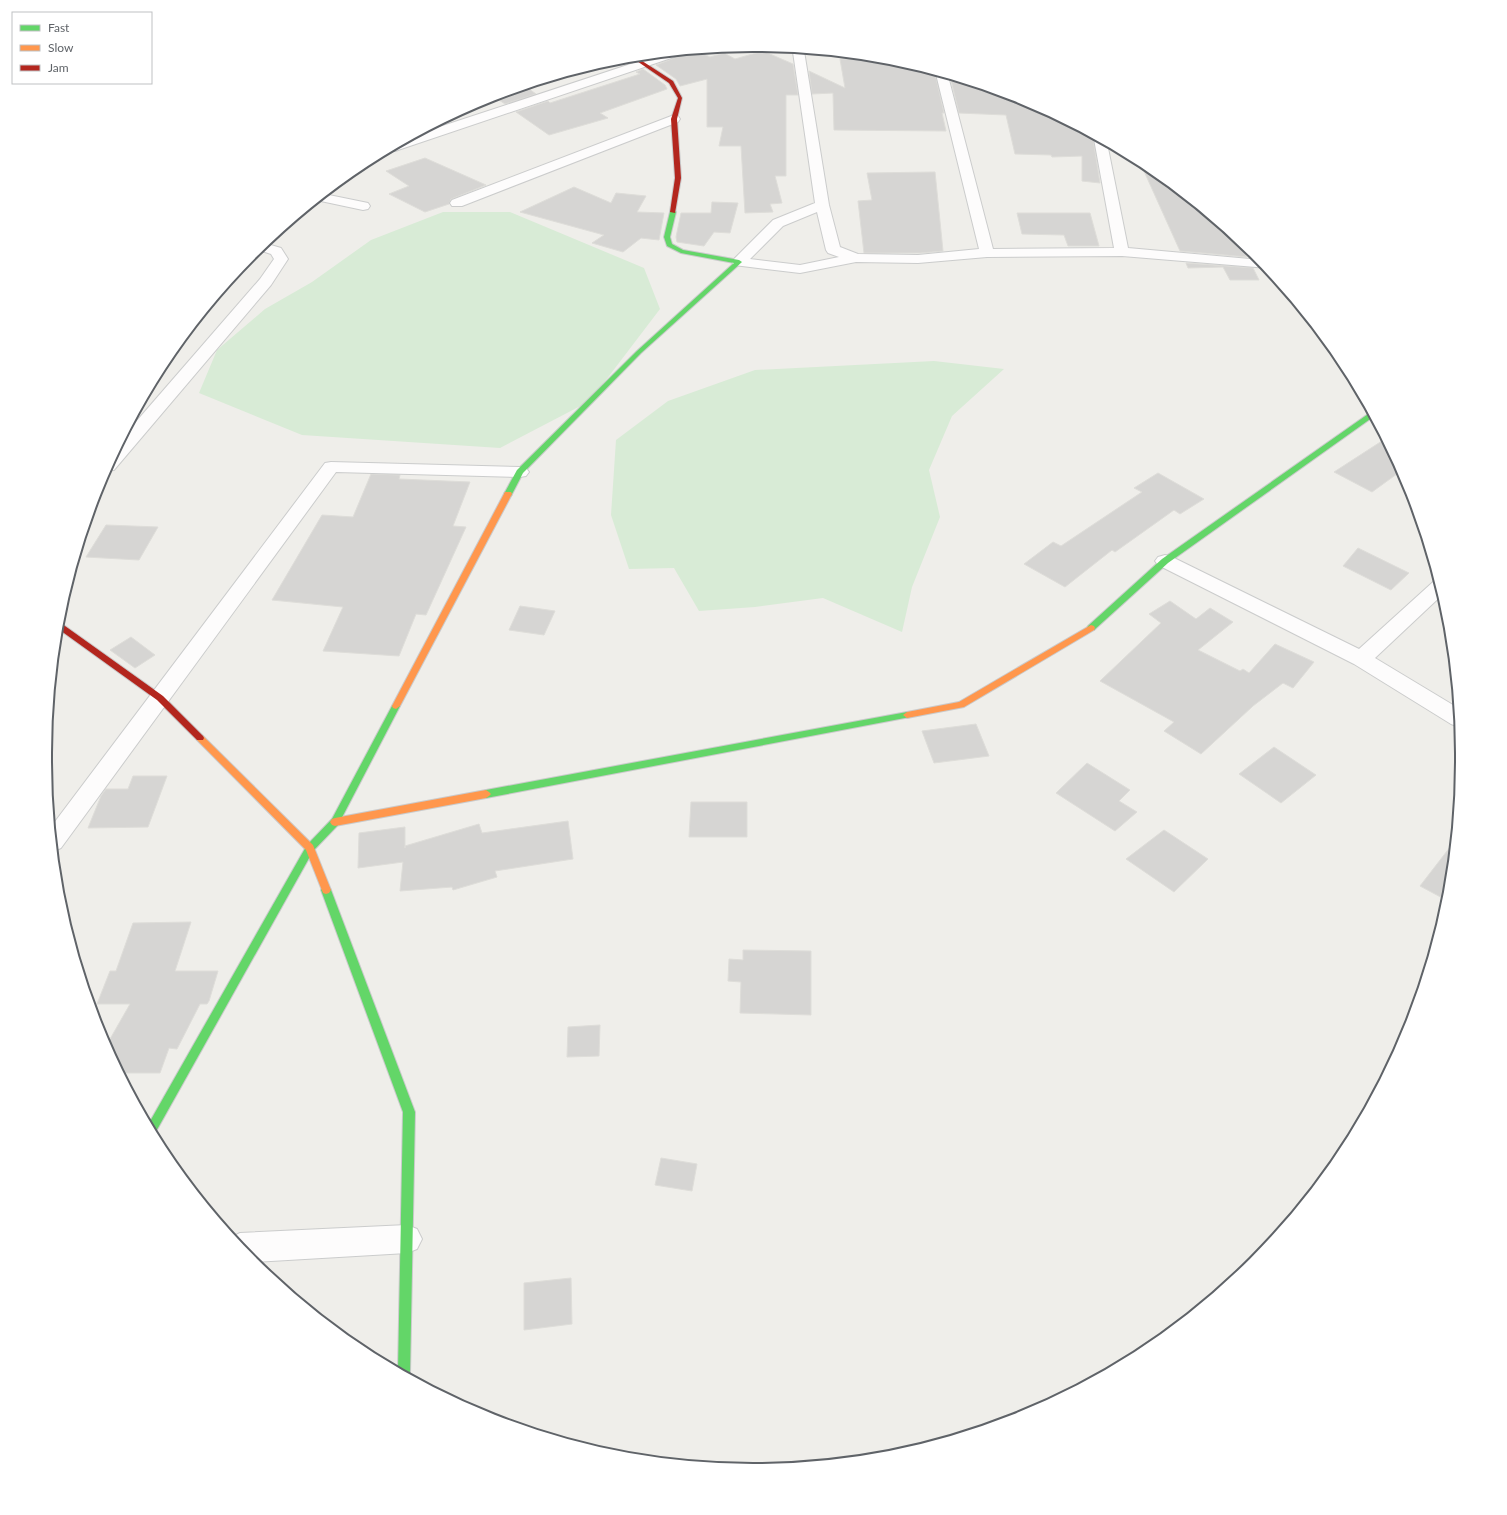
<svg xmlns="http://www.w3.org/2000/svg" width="1507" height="1515" viewBox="0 0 1507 1515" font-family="Lato,sans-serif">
<rect width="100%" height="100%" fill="#efeeea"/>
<path fill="#d8ebd6" d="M443,212H510L644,268L660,309L590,401L500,448L302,435L199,393L217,350L265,309L312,282L371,240Z
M934,361L1004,369L952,416L929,470L940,517L912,587L902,632L823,598L755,607L699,611L674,568L629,569L611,515L616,440L668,401L755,370Z"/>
<path fill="#d6d5d3" stroke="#deddd9" d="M689,51H697L710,57L724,53L735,59L763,51L793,64L798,95H786V176H775L782,203L770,204L773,212L745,213L741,146H719L723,127H707V79L680,86L676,79L656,65L680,56L682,53Z
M840,59H892L935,72V74L944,113H942L946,131L834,130L833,93L812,94L809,71L845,88Z
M643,69L665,85L667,89L600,113L608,118L549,135L516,112L548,101L550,103L640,74L636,72Z
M950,76L1024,99L1094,136L1093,139L1100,183L1082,181V156L1052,157L1051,155L1015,154L1006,115L959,113Z
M525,86L536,94L505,104L493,96Z
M425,158L486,185L451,199L449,204L425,212L389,194L409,186L386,171Z
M1139,160L1147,164L1238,239L1247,257L1180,251Z
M935,172L943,251L920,253H864L858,201L872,200L867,173Z
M574,187L611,203L616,193L646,196L637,212L664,213L659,240L641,238L623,252L592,243L604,235L520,212Z
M712,202L738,203L730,233L714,232L704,246L677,242L676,237L681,213H711Z
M1017,213H1090L1099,246H1068L1064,235L1022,234Z
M1186,263L1253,268L1259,280H1230L1223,267L1188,268Z
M1385,439L1401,471L1372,492L1334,472Z
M1158,473L1204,499L1180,514L1174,510L1115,552L1112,550L1065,587L1024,564L1053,542L1061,546L1142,492L1134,488Z
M371,474L400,475L399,479L470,482L453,526L466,527L426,615L416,614L399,656L323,651L343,607L272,600L322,515L353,517Z
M106,525L158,527L139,560L86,557Z
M1358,548L1409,573L1391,590L1343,566Z
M1170,601L1196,619L1210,608L1233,622L1198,650L1240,671L1243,669L1249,673L1275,644L1314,662L1293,688L1283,683L1253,706L1201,754L1164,731L1174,722L1100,681L1161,623L1149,614Z
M520,606L555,611L544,635L509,630Z
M131,637L155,655L135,668L110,650Z
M976,724L989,756L934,763L922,731Z
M1274,747L1316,775L1281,803L1239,774Z
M1087,763L1130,790L1119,801L1137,812L1115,831L1056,793Z
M133,776H167L148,827L88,828L101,796L106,789H128Z
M691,802H747V837H689Z
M568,821L573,859L495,871L497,877L453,890L452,887L400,891L403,862L358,868L359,833L405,827V848V846L479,824L482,833Z
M1164,830L1208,859L1174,892L1126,859Z
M1454,842L1448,900V901L1420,886Z
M191,922L175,971H218L209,1001L207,1004H200L177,1049L169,1048L160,1073H120L106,1046L130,1004H97L110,971H116L133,923Z
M743,950L811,951V1015L740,1013L741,982L728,981L729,959L743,960Z
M600,1025L599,1056L567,1057L568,1027Z
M661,1158L697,1164L692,1191L655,1185Z
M571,1278L572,1324L524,1330V1283Z"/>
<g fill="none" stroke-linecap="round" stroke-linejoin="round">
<defs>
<path id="street" d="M790,49L804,51L829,205L840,247L858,254L918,255L979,249L936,74L937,72L948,76L993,249L1114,248L1094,139L1095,137L1107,143L1128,248L1261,260L1268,268L1122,256L987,257L918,263L856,262L800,273L734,265L732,262L734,259L773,220L815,203L793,52ZM817,212L826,250L828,253L839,257L800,265L750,259L783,226Z
M681,52L680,55L395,151H386L412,136L661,54Z
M674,115L678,116L680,119L678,122L462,206H452L450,203L452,200Z
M324,194L368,203L370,206L368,209L363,210L316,200Z
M264,243L281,248L288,259L271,285L114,470L105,471L122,438L260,279L274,259L271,254L256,249Z
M331,462L520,467L526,468L529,472L526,476L520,477L336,472L61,848L54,851L51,827L325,463Z
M1165,555L1172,557L1359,649L1433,582L1438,580L1442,595L1375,658L1458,708L1459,727L1451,724L1354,664L1158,565L1155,561L1158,557Z
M407,1225L417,1229L422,1239L417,1249L407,1253L252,1262L232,1237L240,1233Z"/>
<path id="fast" d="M673,210L676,212L670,237L672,244L683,250L739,260L742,262L641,353L523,473L511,496H505L504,494L517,470L637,351L734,263L681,253L667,246L664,237L670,212Z
M1371,412L1373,417L1168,563L1094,630H1088L1087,628L1088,626L1162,559Z
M396,703L400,706L338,825L313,851L154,1135L148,1125L307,845L332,819L392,706Z
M907,712L911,715L910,717L486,798L483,796L481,794L483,792L486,790Z
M326,886L329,887L331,890L415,1112L410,1374L409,1377L398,1371L403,1112L321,890L323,887Z"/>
<path id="slow" d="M505,492H511L512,494L400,706L396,709L393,708L392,706Z
M1091,625L1094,626L1095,628L1094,630L964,707L907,718L903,715L907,712L959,702Z
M200,735L203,736L313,845L331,890L329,893L326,894L323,893L306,850L197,740L196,738L197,736Z
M486,790L489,792L491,794L489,796L486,798L335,826L332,825L330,822L332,819L335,818Z"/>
<path id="jam" d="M631,57H636L673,81L682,98L677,119L681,178L675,213L670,212L675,178L671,119L678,98L669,83Z
M58,621L163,696L203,736L204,738L203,740H197L157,700L57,628Z"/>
</defs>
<use href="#street" stroke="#cbcccc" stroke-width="2"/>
<use href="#fast" stroke="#cacacb" stroke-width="2"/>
<use href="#slow" stroke="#cacacb" stroke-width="2"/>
<use href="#jam" stroke="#cacacb" stroke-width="2"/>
<use href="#street" fill="#fdfcfc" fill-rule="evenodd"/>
<use href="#fast" fill="#63d668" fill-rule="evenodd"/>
<use href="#slow" fill="#ff974d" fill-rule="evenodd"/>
<use href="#jam" fill="#b3261e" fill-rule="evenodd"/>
</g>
<path d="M0 0H1507V1515H0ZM753 52H754A701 701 0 0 1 1455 753V762A701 701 0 0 1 754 1463H753A701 701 0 0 1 52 762V753A701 701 0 0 1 753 52Z" fill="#fff" fill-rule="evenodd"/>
<path fill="none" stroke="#5f6368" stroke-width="2" d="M753 52H754A701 701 0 0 1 1455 753V762A701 701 0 0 1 754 1463H753A701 701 0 0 1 52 762V753A701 701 0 0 1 753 52Z"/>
<rect x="12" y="12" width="140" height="72" fill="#ffffff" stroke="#bfc1c3"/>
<rect x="20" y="25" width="20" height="6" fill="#63d668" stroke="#bfc1c3"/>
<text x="48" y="32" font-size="12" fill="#5f6368">Fast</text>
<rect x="20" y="45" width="20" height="6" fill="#ff974d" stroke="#bfc1c3"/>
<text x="48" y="52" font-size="12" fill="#5f6368">Slow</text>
<rect x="20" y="65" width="20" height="6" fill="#b3261e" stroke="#bfc1c3"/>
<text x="48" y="72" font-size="12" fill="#5f6368">Jam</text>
</svg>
